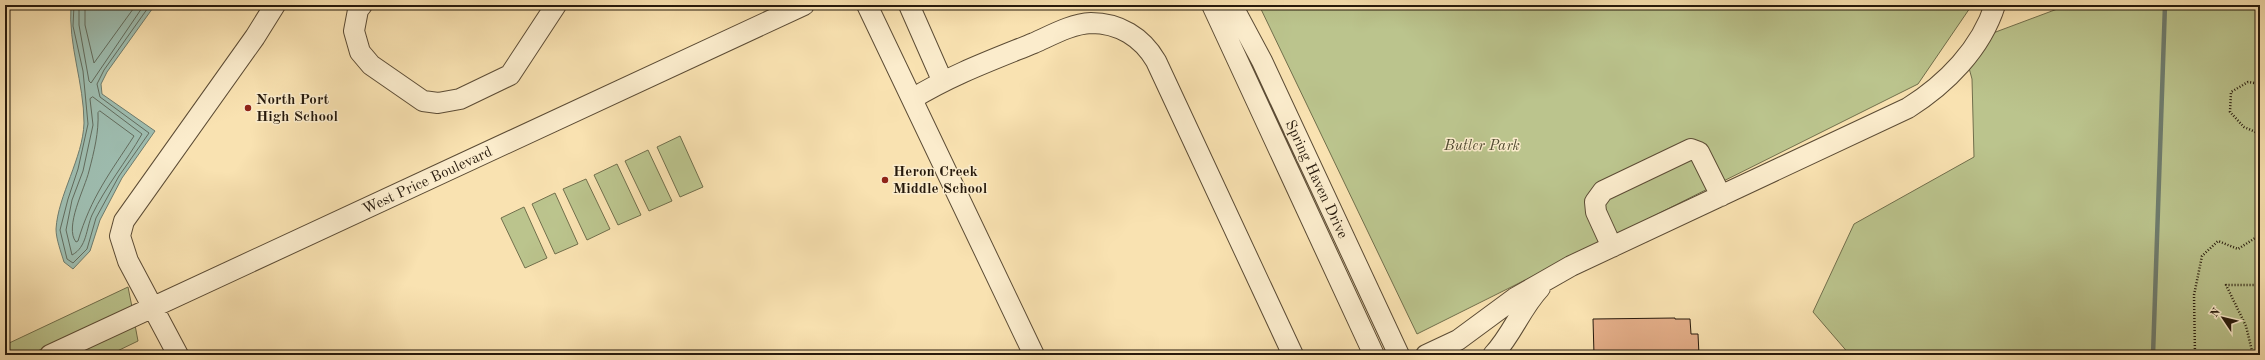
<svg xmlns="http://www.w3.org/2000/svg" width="2265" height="360" viewBox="0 0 2265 360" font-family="'Old Standard TT',serif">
<rect width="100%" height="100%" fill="#f9e2b1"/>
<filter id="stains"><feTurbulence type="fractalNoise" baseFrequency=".005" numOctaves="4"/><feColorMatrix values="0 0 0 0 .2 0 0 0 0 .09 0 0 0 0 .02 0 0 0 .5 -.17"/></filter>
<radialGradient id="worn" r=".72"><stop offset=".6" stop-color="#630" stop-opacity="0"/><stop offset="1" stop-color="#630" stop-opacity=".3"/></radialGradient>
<path fill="#bbc48d" stroke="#716f4c" d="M1259,5H1972L1918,84L1417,334Z
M2068,5H2260V355H1850L1813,312L1854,224L1974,157L1972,79L1969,68L1993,33Z
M680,136L703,187L680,197L657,147Z
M648,150L672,201L649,211L625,161Z
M617,164L641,215L618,225L594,175Z
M586,179L610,229L587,240L563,189Z
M555,193L578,244L555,254L532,204Z
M524,207L547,258L525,268L501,218Z
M128,287L132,307L29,355H5V345Z
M135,325L138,341L109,355H71Z"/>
<path fill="#9ebdb0" stroke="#6e7c6e" d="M71,5H155L107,72L101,84L102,94L155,131L122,178L100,220L90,251L73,269L64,262C61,252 56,239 56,229C58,195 83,158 84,123C84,83 68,45 71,5Z"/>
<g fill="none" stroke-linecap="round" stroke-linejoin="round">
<path stroke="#626c5e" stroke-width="1" d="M74,5L73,26L83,71L88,124L78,169L68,199L60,230L67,259L73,263L87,249L96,218L119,176L149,133L100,97L97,84L104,70L150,5
M79,5V25L89,81L91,83L144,5
M85,5V25L94,63L136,5
M93,97L142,134C126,162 106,186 92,215C86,229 87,247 72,255L66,230L72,200L83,171L93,125L90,99Z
M100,111L134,136C110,173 91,197 78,241L76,242C64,227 85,188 89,171C94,152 99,132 98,113Z"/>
<path stroke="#6e7c6e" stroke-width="4.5" d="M2153,355L2165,5"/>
</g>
<path fill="#e5af8a" stroke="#271a0c" d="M1675,318V319H1690L1691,334H1698L1699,355H1594L1593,319Z"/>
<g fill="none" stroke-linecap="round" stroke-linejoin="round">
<defs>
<path id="minor" d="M362,5L358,10L354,31L360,52L371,65L423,101L438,103L460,99L510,75L556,5
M867,5L1034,355
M909,5L942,80
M1212,5L1374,355
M1232,5L1262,61L1399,355
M912,99C951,75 992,60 1034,43C1052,35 1071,24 1091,23C1119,23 1142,37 1156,61L1293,355
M1612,247L1596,212L1595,202L1603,191L1691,149L1699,152L1721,196
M50,355L804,5
M178,355L128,261L120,236L124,221L255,37L275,5
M1426,355L1458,340L1515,298L1571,266L1908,108C1946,84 1981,49 1995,5
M1493,355C1512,335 1521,308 1540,288"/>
</defs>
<use href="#minor" stroke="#5c4c35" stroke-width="22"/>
<path stroke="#271a0c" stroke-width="2.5" stroke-dasharray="1 2" stroke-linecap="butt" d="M2260,84L2248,82L2231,92L2230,112L2244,127L2260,134
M2195,355L2194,295L2202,256L2218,241L2238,249L2260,235
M2253,355L2246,326L2226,285H2260"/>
<use href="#minor" stroke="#fbeccc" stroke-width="20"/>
</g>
<g fill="#8f2418" stroke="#fbeccc" stroke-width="1.5">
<circle cx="248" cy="108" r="4"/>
<circle cx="885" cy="180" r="4"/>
</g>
<g text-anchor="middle" stroke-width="3" stroke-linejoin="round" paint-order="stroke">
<g font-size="15" font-weight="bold" fill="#271a0c" stroke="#fbeccc" text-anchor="start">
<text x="256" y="104">North Port<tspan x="256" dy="17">High School</tspan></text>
<text x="893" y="176">Heron Creek<tspan x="893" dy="17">Middle School</tspan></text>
</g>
<g font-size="15" font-style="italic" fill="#534d33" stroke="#fbeccc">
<text x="1482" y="150">Butler Park</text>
</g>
<g font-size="15" fill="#271a0c" stroke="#fbeccc">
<text transform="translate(1317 179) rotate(65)" y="5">Spring Haven Drive</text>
<text transform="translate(427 180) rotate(-25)" y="5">West Price Boulevard</text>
</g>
</g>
<rect width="2265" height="360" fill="none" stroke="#f9e2b1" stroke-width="20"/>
<rect x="6" y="6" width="2253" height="348" fill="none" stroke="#271a0c" stroke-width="2"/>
<rect x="10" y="10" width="2245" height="340" fill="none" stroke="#271a0c"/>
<g transform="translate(2223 318) rotate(305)" stroke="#fbeccc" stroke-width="3" paint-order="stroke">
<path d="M0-3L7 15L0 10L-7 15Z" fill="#271a0c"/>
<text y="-6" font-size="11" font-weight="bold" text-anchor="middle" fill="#271a0c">N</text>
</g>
<rect width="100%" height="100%" filter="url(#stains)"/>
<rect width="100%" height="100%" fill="url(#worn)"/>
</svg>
